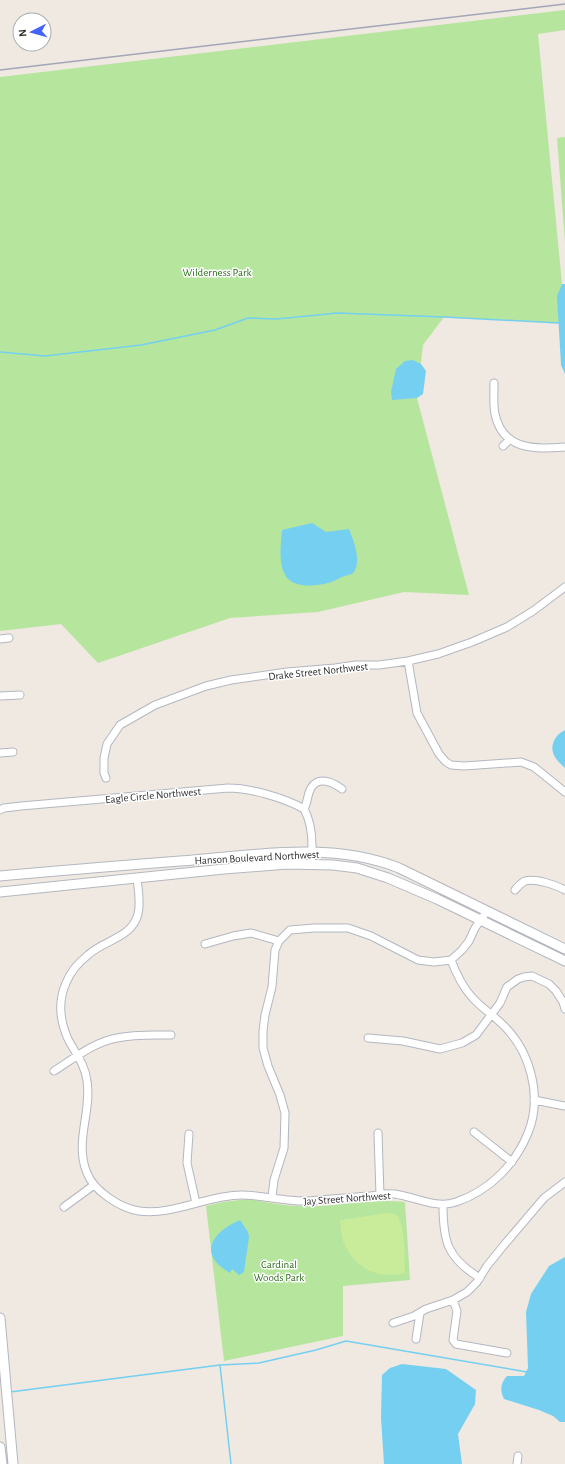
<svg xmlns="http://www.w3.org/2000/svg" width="565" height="1464" viewBox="0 0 565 1464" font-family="'Alegreya Sans',sans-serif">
<rect width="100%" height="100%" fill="#efe9e1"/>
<path fill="#b6e59e" d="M565,10V30L538,34L562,284L559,323L444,317L423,345L417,398L469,595L404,592L318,612L230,618L98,663L61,624L0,631V77Z
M565,137V242L557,138Z
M248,1199C265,1202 282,1206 300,1206C335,1208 370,1198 405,1202L410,1280L343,1286V1336L224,1361L206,1206L223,1202Z"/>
<path fill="#c9ec9a" d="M388,1213L396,1214C406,1225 404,1257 405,1273C379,1280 353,1268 343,1241C341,1234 341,1227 340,1220Z"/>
<path fill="#75cff0" d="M562,284H565V374L561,365L557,296Z
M413,360L421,364L426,371L423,394L417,398L392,400L391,392L396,369L405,361Z
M312,523L326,532L349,529C353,539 361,559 355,570C353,575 347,575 342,577C337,579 333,582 328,583C316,586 293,589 285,575C278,561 281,545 282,530Z
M565,730V768C556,760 548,751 555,739C558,734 560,733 565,730Z
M240,1220L248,1232L249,1237L244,1272L239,1275L232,1269L230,1273C197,1254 212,1232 240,1220Z
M565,1257V1422H560L553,1416L539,1410L504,1399C500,1390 500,1384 507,1376H524L528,1368L526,1312L531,1294L549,1266Z
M402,1364L446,1369L476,1390L475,1404L458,1434L462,1464H384L381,1418L382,1375L390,1368Z"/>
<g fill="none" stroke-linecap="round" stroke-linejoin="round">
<path stroke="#75cff0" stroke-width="1.5" d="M0,352L45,356L141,345L215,330L248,318L277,319L337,313L444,317L559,323
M220,1365L231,1464
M10,1392L220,1365L259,1363L316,1350L346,1341L527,1372"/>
<defs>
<path id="minor" d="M494,383C494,393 493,404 495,414C503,451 535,449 565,447
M503,446L510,439
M0,639L9,638
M408,661L417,713L439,754L446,762L451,765L464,766L521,762L534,767L565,792
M0,696L20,695
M0,753L13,752
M106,778L104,773V758L107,744L120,725L155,705L206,686L231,680L287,672L335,668L356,665H379L408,661L438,654L472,642L507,627L533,611L565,587
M0,810L4,808L21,806L228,788C250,788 285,798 304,809
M311,863C313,845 313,825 304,809C308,802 307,795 311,788C319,775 334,783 342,789
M137,878C138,889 141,903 138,914C132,938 104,940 88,955C79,962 70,973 66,983C58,1001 60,1021 68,1039C75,1053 85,1064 87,1081C92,1112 74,1142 87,1173C94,1191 120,1208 139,1211C172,1216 208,1195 241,1195C263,1195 285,1202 308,1201C328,1200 349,1197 370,1196C378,1195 387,1193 395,1194C415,1197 436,1209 456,1202C489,1191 515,1165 528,1133C543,1096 530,1050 502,1024C492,1014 480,1007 471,996C462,986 456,973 451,960
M515,890C518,886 521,883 525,881C535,878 556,885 565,890
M205,944L233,936L251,933L279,941
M368,1038L403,1041L440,1049L462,1043L476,1035L500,1003L507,987L518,979L524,977L532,976L549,984L556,991L563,1002L565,1009
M54,1071C73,1059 94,1042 117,1038C135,1034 153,1035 171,1035
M534,1100L565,1106
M474,1132L512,1162
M378,1133L380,1195
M189,1134L187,1163L196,1203
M272,1197L274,1180L284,1148L285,1113L280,1095L268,1066L263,1048V1031L265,1015L272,987L275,950L279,941L290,930L314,928H348L371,936L418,960L434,962L451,960L462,950L469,941L475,928L487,911
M443,1205C443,1241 447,1258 480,1278
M64,1207L94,1185
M453,1300L457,1311L453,1340L456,1344L507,1353
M393,1323L414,1316L426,1309L453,1300L467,1292L477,1282L487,1266L504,1245L544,1198L565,1182
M416,1339L420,1313
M517,1464L518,1456"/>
<path id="secondary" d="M0,876C64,870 129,865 193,860C261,854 334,842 399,868L565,949
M0,892L224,869L287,864L333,865L357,868L388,878L437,899L565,961
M0,1318L13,1464
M0,1447L2,1464"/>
</defs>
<use href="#minor" stroke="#b4b7c1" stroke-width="9"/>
<use href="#secondary" stroke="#b4b7c1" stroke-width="11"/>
<use href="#minor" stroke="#fff" stroke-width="7"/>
<use href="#secondary" stroke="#fff" stroke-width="9"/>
<path stroke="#a3a6b8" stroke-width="1.5" d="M0,70L565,4"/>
</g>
<g text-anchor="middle" stroke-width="3" stroke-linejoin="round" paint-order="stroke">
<g font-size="11" fill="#2c6e1b" stroke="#fff">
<text x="217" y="276">Wilderness Park</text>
<text x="279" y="1268">Cardinal<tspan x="279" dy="13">Woods Park</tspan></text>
</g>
<g font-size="11" fill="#2e2e2e" stroke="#fff">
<text transform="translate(318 671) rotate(-6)" y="4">Drake Street Northwest</text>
<text transform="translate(153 795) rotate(-5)" y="4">Eagle Circle Northwest</text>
<text transform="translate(257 857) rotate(-3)" y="4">Hanson Boulevard Northwest</text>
<text transform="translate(347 1198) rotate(-4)" y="4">Jay Street Northwest</text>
</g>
</g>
<g transform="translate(32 32) rotate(264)"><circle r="19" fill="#ffffff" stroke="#ababab"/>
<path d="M0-3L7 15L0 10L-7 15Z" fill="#4264fb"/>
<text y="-6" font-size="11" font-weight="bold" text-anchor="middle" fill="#2e2e2e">N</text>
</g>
</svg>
